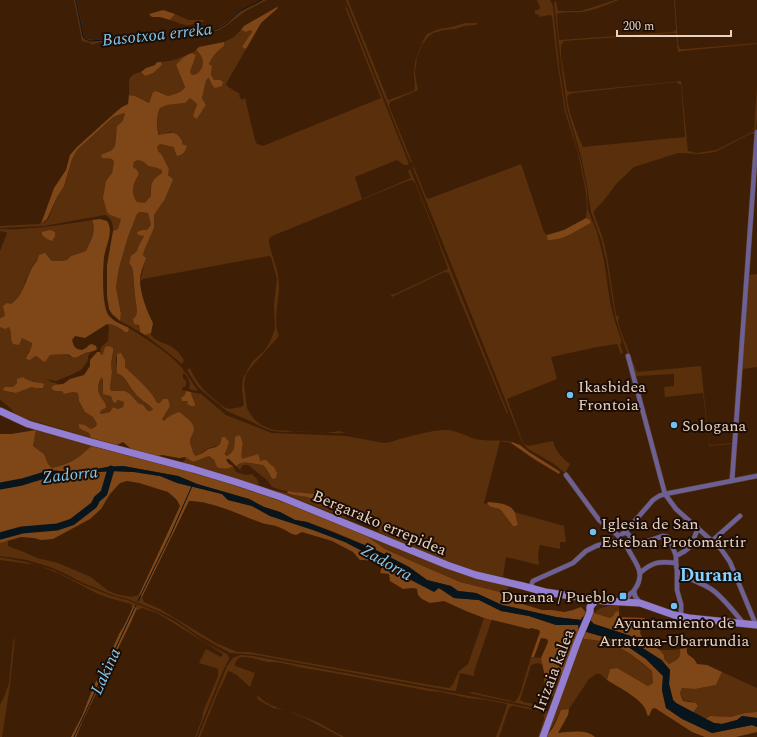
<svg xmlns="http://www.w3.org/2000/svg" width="757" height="737" viewBox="0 0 757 737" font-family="Spectral,serif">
<rect width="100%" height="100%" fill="#3e1f06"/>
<path fill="#5a2f0c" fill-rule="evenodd" d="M74,0H77L84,37L87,39L94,40L184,34L201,32L217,28L228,21L239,11L261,0H267L246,11L227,25L219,30L207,33L191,36L100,42L92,45L90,43L82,41Z
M346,0H348L388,100H389L413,91L415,89L414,73L415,62L419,51L423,41L427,34L439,29L452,27L465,23H478L476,25L464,26L455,29L444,30L433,33L428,37L422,45L417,58L415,72L416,81L418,90L390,102L389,106L412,162L411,163L406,152Z
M537,0H550L553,6L559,66L566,110L580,158L587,191L588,210L597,232L604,260L610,302L614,319L622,342L620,344L623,353L621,354L617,344L597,347L551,357L557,379L507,399L523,443L528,446L553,441C556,452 562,458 570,464L565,473L554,464L528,449L522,442L413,168L414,167L426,197L428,199L521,164L544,232L547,235V238L584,226L591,223L590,220L586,218L587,208L586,193L578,153L565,112L557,60L552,16L550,15L539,17V15L535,14V10H539L540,7Z
M615,0H619C608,4 595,10 583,12C574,13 566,11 557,14V16L559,40L673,32L676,30L674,0H675L678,44L680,49H686L757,43V44L682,51L678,52L676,34L675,33L564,41L561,45V57L567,91L570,92L681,81L688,151L697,153L716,150L754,131L757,86V118L731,476L729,480H726L729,478L732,444L709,446L703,393L665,397L664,387L674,386V374L637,376L635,375C629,355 620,335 615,315L606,259L601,239L591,212L587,186L581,156L569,115L567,107L560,54L554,2L556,1L558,11H581L587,9ZM676,82L679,84L681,85L685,137L583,147C579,139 564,101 568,95C569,94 572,93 574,93ZM752,133L754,134V147L732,443L711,445L709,444L701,366L637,372L620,329L618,321L619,317L616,315L607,256L602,236L594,214V211L605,199L616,184L634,167L678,153L699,154L715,152Z
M345,7L347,8L409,164L407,165H404L397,160L355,177L362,199L411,178L408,171L410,169L508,413L507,414L449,273L445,272L440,274L392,297L391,296V295L395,294L448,269L438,241L415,183L412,180H410L272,236L269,239V243C272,256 278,269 279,283C280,299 272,320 279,336L252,366L246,374L244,384L246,402L247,408L253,418L261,425L274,430L327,433L339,431L345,433H323L299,431L284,432L273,431L264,428L252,422L227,411L205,393L198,387L187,370L190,368C198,387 209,395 224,407C230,411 236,407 242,407L244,404L242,389L243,378L252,362L265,350L270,342L275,329L274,305L277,279L271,257L269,256L143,279L140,281L146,258L143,255L144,251L154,228V215L165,199L173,180L172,178L168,175L169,169L162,155L158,151L157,147L160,144L175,147V151L186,146L182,144L171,132L160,135C156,127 156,116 160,108L167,105L185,103L190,98L197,104L195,109L197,119L206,105L202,98L206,81L208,78H210L212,84L220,80H214L211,75L212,66L209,64C212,57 218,50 224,46V42L234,37L241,30L246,32L252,30V32L243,47L246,49L226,84L227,86L240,94L239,96L242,100L245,98L255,140L257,144L263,146L381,98Z
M175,14L188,20H204L203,22C199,22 195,24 190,25C183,26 177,22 170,20Z
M196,50C199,52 201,55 202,58C205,65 200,75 192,75L190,72L196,55L192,53Z
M185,55L176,65L185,87C180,93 175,94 168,96L156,91L153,92L149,103L135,96L129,95C130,81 125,76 141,72L145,76L162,65L161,62C170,61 177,60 185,55Z
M122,113H125L124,118L116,132L115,146L112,150L107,152L106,159H112L114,162L112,173L106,181L110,215L122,219L118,229L113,231C113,224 112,218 105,215L44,226L0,228V226L39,224L42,221V223L45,222L48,219L57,197L64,186L72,159L77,150L113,117L117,116Z
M757,147V170L749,275L757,274V367L743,369L735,476L736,477L757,473V475L736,480L733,478Z
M138,160L144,162L148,166L157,168L162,170V173L158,176L150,188L151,196L145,204L137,202C130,190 133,185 139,174L133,167L134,162Z
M140,212L148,213L151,225L147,230H142L144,236C142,241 138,245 137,251L131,256L129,263L132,267L135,296L137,311L136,316L140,332L120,321L121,314L116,287L119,268L128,237L137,214Z
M92,220C98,233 91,240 86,251L71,256L67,260L61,261H52L48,256L39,255L37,261L33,265L26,279L22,291L16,301L5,310V316L0,318V251L7,233L5,232L0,231V229C31,230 61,225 92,220Z
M107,324C114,324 120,328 125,332H128L129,328C143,337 158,346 171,357C182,366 190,379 198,391L189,389C191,382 189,379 184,373L183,374V378L186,381V384L185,387H183L182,390L186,391L185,395H191V392L201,394L226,415L272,433L322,435L346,436L384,443C391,443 397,439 404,438C417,434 431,431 443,430C455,429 465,436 476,439C488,442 500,439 512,442L511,443L500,441L484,503L491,507L500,509L513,526L518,524L516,519L514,512L564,526L566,542H560V549L540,545L538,554L539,565L506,557L503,577L470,570L446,561L378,532L379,529L348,512C342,510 337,506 332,503C329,501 327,498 325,496C317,492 305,494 296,493C288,492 279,490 272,487L268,481L248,465H243L240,470L236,466C245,459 253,465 263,465L266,467L270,475L274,467L258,462V454L242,460L241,454L243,447L235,442C234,450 234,451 227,456L221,440L220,444C216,447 211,447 207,449C202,453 203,453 196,456L193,453C193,449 190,445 190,441C190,438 192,435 193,432C195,425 189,420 184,416C176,415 169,415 164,421L161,419L170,406L160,403H157L155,399L125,367V360L117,354L116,362L119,373C126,378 128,384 133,391C138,398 146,403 153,409L151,412L148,411L143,405L138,403L130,394L125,391H111L110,387L112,372L111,364L113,352L103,354L100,356L101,347L108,341L109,327Z
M0,327H9L11,330V340L22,338L32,343V349L27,353L39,357L42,361L47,359L49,355L68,354L70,357L91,352L88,356V360L82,369L73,374L56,381L47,379L51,382L56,383L58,385H54L62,391L64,394L73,392L78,393L79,401L85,412L93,417L97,424L95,427L91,429L85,425L82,430L89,433L91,438L17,416L11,409L0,399ZM28,381L38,382L32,387L16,393L5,391V387H13L17,383Z
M151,333V335C157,343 169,343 176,350C180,353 181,357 184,360L182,364L161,347L145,335Z
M102,377C104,385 101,387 106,394L111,396L113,402L118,400L124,402L123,407L118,409L113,407L110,412L101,414L99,413L105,402C98,394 96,387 101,378Z
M36,430L92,446C87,449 84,453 80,456C70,463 64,465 52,468L48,464L44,454L33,446Z
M209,456L214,460L217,467C222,469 228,470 233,466L236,472L246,475L252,474L257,479L259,483L258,485L210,470L182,463L185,460V457L193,462Z
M268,489L287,493L290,495L303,496L312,498L350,519V520L292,497Z
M367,536L445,568L510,586L504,593L460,582L416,563L385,549Z
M5,541H8V546L13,548L24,552L37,558L58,563L91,577L107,590L116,594L131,597L139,595L142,597L144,602L160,609L216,643L237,652H249L436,686L449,688L453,684L459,671L468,664L484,618L492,619L474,672V676L460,673L456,691H453L256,655L248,654L230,653L196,634L175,619L161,612L125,598L115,596L83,583L64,573L50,567L27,560L0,556V543Z
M0,557L26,562L53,570L84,585L112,596L127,600L157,612L176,622L206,643L227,654L229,657V659L223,671L196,737H195L202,719L203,712L218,676V669L216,668L199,663L206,649L221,657L222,656L223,654L183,629L172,622L157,613L142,608L136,611L137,608L134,605L132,609L131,604L109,598L96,593L60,574L37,565L30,564L0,560Z
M619,604V611L615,612L614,615L610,618L594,613C600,606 610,606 619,604Z
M15,637L10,685L2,737H0V705L5,695L9,683L13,642Z
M583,637L584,639C595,640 608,642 618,647C631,653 641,663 652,671L653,683L648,686L617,668L610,669L607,680L600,674H596L589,679L569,709L561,710L550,731L548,733L573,662Z
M680,649C681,659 678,659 669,664L664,659V655L660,650H674Z
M241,655L253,656L507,703L547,711L548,714L541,737H538L544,719L543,712L515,706H511L509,708L499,737H496L506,709L507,704L487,700L468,698L441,692L429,691L340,674L298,667L292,665L275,662H267L252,658L242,657L239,658L235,663V666L255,673L250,687C244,682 237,673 228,671L222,685L219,690L200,737H198L227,666L233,658Z
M531,657L541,658L543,665L538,663L531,665L520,700L523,702L540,705L543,703L545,693L553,691L556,684L553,680V674L563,673L555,696H549L548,707L544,708L530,706L469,693L472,692L515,702L520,694Z
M722,672L757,688V712L745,713L731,717L710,716L704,719L693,713L698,706L690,701H684L680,693L682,688L695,689L716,685Z
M258,695C264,705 283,709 294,713C302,716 309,719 317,722C326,727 335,732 344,737H341L307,719L288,711L276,708L275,709L257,699Z"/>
<path fill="#7f4618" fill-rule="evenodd" d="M277,7L278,8L261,23L246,49L242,47L252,32L251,30L246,32L241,30L244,26Z
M163,10L175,14L170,20L160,17H152L149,14Z
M224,42V46C218,50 212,57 209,64L212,66L211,75L214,80H220L223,82L222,86L215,88L212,85L209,78H208L206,81L202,98L206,105L197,119L193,116L197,104L190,98L185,103L167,105L160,108C156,116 156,127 159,135C167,134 175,130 180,138C183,142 182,140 182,144L187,146C185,152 183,155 177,156L175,151L174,147L160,144L157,147L158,151L162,155L169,169L168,175L172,178L173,180L165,199L154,215V228L144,251L143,255L146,258C144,265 140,273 140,280C140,293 147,312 153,323L151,333L145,335L140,332L139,325L134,324L133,319L136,316L137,311L135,296L133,273L132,267L129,263L131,256L137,251L138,247L144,236L138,235L137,232L142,230H147L151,225L148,213L140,212L137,214L128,237L119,268L116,287L121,314L120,321L112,314L109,309L107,296V265L113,231L118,229L121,219L110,215L107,212L103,198L106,181L112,173L114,162L112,159L102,158L101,155L112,150L115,146L117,126C122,123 124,119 125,113C121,113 117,116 113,117L77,150L72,159L64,186L57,197L47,219L42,223V221L54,188L66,170L70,155L77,147L117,111L122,107L128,104L129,95L135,96L149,103L153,92L156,91L168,96C175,94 181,93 185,87L176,65C181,59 185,55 192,53L196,55L190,72L192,75C200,75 205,65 202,58C201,55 199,52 196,50L199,47ZM138,160L144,162L148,166L157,168L162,170V173C152,179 150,185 151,196L145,203L137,202C130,191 133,184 139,174L137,170L133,167L134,162Z
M159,62H161L162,65L153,73L145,76L141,72L146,68L155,65L156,63Z
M586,218L590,220L591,223C576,230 566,240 548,240L547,238V235L564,230Z
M100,219L107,221C114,231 106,245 104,257C103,269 101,308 110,317C115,322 123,325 129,328L128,332H125C120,328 114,324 107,324L85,338L75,336L72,340L74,346L77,349L82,350L86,348L89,345L92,344L96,346L97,349L96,350C92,352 87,352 83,354C76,357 75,360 68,354L50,355L45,362C41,361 40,357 35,356L30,360L26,359C28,352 32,350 32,343L22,338L19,345L13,344C9,337 13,334 9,327L5,329L0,327V318L5,316L3,306L7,303L11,304C24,296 25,279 33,266C34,264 36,263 37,261C38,259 38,257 39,255L45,253L52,261H61L67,260L71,256L86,251C91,240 97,232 92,220Z
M50,230L55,232V236L52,241L47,239L42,235V232Z
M109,346L113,348V352L111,364L112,372L110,387L111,391H125L130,394L138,403L143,405L148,411H151L153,409C147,403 139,399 134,392C128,385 126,376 117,373V354L121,353L125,360V367C134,376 153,392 157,403H160L163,399H168L170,406L162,419L164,421C166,418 175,413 179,412C184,416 194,422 194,429C194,433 190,437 190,441C190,445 193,449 193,453L196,456L203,453L208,449L216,447L220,444L222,437H225L229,442L225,454L227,456C236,450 234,447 235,437L239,435C246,443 240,451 242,459L258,454L260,459L259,461L266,460L271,465L274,467L277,473L276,478L273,479C269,475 268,469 263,465C253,465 245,459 236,466L229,459H227L226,460L229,464L233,466C228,470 222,469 217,467L214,460L209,456L193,462L185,457L179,458L162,455L158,456L131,449L123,442L117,445L91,438L89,433L82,430L79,427V424L85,425L91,429L95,427L97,424L93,417L85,412L79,401L78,393L73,392L64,394L62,391H55L51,388L54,385L63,384L70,379L84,375L90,366V360L97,352H100L101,355L103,354L105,347ZM102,377L103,381V394L111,396L113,402L115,403L118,400L124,402L123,407L118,409L113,407L110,412L101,414L100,413L101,410L106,408C105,399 103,402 100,395C97,390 98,383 101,378Z
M23,377C31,383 35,381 44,384L43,388H35L32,387L16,393L5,391L3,389L5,387H13L17,383V379Z
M186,391L191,392C191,397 195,401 195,406H191L187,404L188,401H182L181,398L185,395Z
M36,430L33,446L44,454L48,464L52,468C64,465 70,463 80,456C84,453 87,449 92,446L213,478L289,504L367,536L385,549L416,563L460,582L504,593L509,600L542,610H552L564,612L573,610L581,607L586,612L581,620L556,617L502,605L476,593L458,591L451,586L427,580L409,567L374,549L334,532L307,522L295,520L280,512L264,507L249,499L197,484L178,476L123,466L107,467L97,469L49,472L62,477L86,473L111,471L134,472L160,476L178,483L222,494L228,500L252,506L270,516L313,530L345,542L370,555L394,567L407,578L439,588L454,598L479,600L501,611L529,616L556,625H578L579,630L563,673L553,674V680L556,684L553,691L545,693L544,672L541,658L548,642L547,639L541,638L534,657H531L540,632L539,630L531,628L529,629L484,618L466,611L444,601L430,603L422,599L418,595L417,589L413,588L403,589L390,581L389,574L380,573L382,567C375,561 369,560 360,560L353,552L332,541L302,532L296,535C290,534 288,531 283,529C276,525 269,525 262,523C239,515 213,501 189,501L142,597L139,595L180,506L177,500L168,492L139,483L127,481L120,483L110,494L101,509L90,519L53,539L41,540L34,538L21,537L0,543V434H11Z
M512,442L520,445L529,452L559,471L560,472L559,474L534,459L511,443Z
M288,491C298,494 316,492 325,496C328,498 331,502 334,505C342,510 350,513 358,519L356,520C352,517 346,511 342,515C332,509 323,503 313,499C305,495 292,496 287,493Z
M488,502C496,503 509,503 514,511C516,514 516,520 518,524L516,526H513L500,509L491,507L487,504Z
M134,605L137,608L131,622L83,720L76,737H71L82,716L94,685L103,670L119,634L124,626Z
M619,611V617L645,618L640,632L641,636L651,645L660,650L664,655V659L669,664C678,659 681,659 680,649L687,648C686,656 689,654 694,659C695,660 696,662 697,664L707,665L722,672L716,685L695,689L682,688L680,693L683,701L696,703L698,706L693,713L676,703L673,700L669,684L670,670L662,660L641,647L631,636L594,624L590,620L594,613L610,618L614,615L615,612Z
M586,631L621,642L646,659L663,676L662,690L666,708L712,733L752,725L757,727V732L736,737H705L692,732L655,708L652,709L649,716L647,715C647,701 618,687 607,680L610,669L617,668L648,686L653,683L652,671C641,662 631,653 618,647C608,641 595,640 584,639L583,637Z
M569,709L568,715L558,733C570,732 586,729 595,737H546C548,733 550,732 552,729C556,723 558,716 561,710Z
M757,712V718L742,716L737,720L722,724L714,723L705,719L710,716L731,717L745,713Z"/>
<path fill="#08151d" d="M123,466L178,476L197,484L249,499L264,507L280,512L295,520L307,522L374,549L409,567L427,580L451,586L458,591L476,593L502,605L556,617L581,620L582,617L589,619L594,624L631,636L641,647L661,660L670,670L669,684L673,700L676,703L714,723L722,724L737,720L742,716L757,718V727L752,725L712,733L682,719L666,708L662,690L663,676L646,659L621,642L579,630L578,625H556L529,616L501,611L479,600L454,598L439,588L434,592L407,578L394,567L370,555L345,542L313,530L270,516L252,506L228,500L222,494L177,483L160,476L134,472L111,471L86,473L62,477L50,478L49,472L97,469L107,467Z"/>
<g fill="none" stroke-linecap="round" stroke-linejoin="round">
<path stroke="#08151d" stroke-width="1" d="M76,0L83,36L85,39L90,41L189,35L207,32L219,28L227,23L240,11L262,0
M138,601L170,536L192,486
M74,737L136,605"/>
<path stroke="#08151d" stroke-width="7" d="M0,486L22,482L48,474H57
M0,536L22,530L57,527L72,522L94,505L97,499L104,493L111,469"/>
<defs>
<path id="street" d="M628,356L665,494L676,509L721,549L730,562L756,625
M566,475L599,520L620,537
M732,481L757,132
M626,533L627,530L653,500L659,496L665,494L757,476
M620 538a5 5 0 1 1 10 0a5 5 0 1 1-10 0Z
M629,541L632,543L645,542L663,536L668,537L670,540L676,556V563L677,571V590L681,604V616
M712,541L740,516
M676,556L685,551L691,546L698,528
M677,571C687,579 700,582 711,589C722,596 735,613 744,624
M640,573C652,562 659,561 676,563
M530,588L533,581L573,563L586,551L596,546L620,539
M634,591L635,596L640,603
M625,602C626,599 628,596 630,594C634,591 632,593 635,589C648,570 631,560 625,542"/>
<path id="secondary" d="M0,411L28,424L91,442L193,469L236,482L281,497L447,565L476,575L523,586L545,592L604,601L640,603L674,615L689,618L757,625
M543,737L577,643L590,612V607L596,600"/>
</defs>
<use href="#street" stroke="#593c24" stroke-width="5.5"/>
<use href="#secondary" stroke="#593c24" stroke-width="8"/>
<use href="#street" stroke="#6d6094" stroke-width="4.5"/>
<use href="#secondary" stroke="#947ed1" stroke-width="7"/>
</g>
<g fill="#6dc2f3" stroke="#1b0d04" stroke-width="1.5">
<circle cx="570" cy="395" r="4"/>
<circle cx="674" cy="425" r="4"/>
<circle cx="593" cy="532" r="4"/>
<rect x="619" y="592" width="8" height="8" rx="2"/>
<circle cx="674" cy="606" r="4"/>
</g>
<g text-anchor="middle" stroke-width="4" stroke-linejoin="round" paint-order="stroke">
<g font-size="16" fill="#e7d2c4" stroke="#1b0d04" text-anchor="start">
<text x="578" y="392">Ikasbidea<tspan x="578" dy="18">Frontoia</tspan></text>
<text x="682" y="431">Sologana</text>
<text x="601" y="529">Iglesia de San<tspan x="601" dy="18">Esteban Protomártir</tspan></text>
<text x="615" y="602" text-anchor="end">Durana / Pueblo</text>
<text x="674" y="628" text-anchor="middle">Ayuntamiento de<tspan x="674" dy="18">Arratzua-Ubarrundia</tspan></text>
</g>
<g font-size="16" fill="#e7d2c4" stroke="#1b0d04">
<text transform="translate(380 522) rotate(23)" y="6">Bergarako errepidea</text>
<text transform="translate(553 670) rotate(-69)" y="6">Irizaia kalea</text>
</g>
<g font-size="17" font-style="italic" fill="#82c8f1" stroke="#1b0d04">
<text transform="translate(157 34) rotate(-6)" y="6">Basotxoa erreka</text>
<text transform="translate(70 474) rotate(-6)" y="6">Zadorra</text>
<text transform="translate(387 562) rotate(30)" y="6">Zadorra</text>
<text transform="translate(105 671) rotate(-65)" y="6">Lakina</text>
</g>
<g font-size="18" font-weight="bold" fill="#83d2ff" stroke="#1b0d04">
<text x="711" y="581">Durana</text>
</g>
</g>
<path d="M617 30v6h114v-6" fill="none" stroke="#e7d2c4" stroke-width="2"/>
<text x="623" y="30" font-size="12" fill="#e7d2c4" stroke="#1b0d04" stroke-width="3" paint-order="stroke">200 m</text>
</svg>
